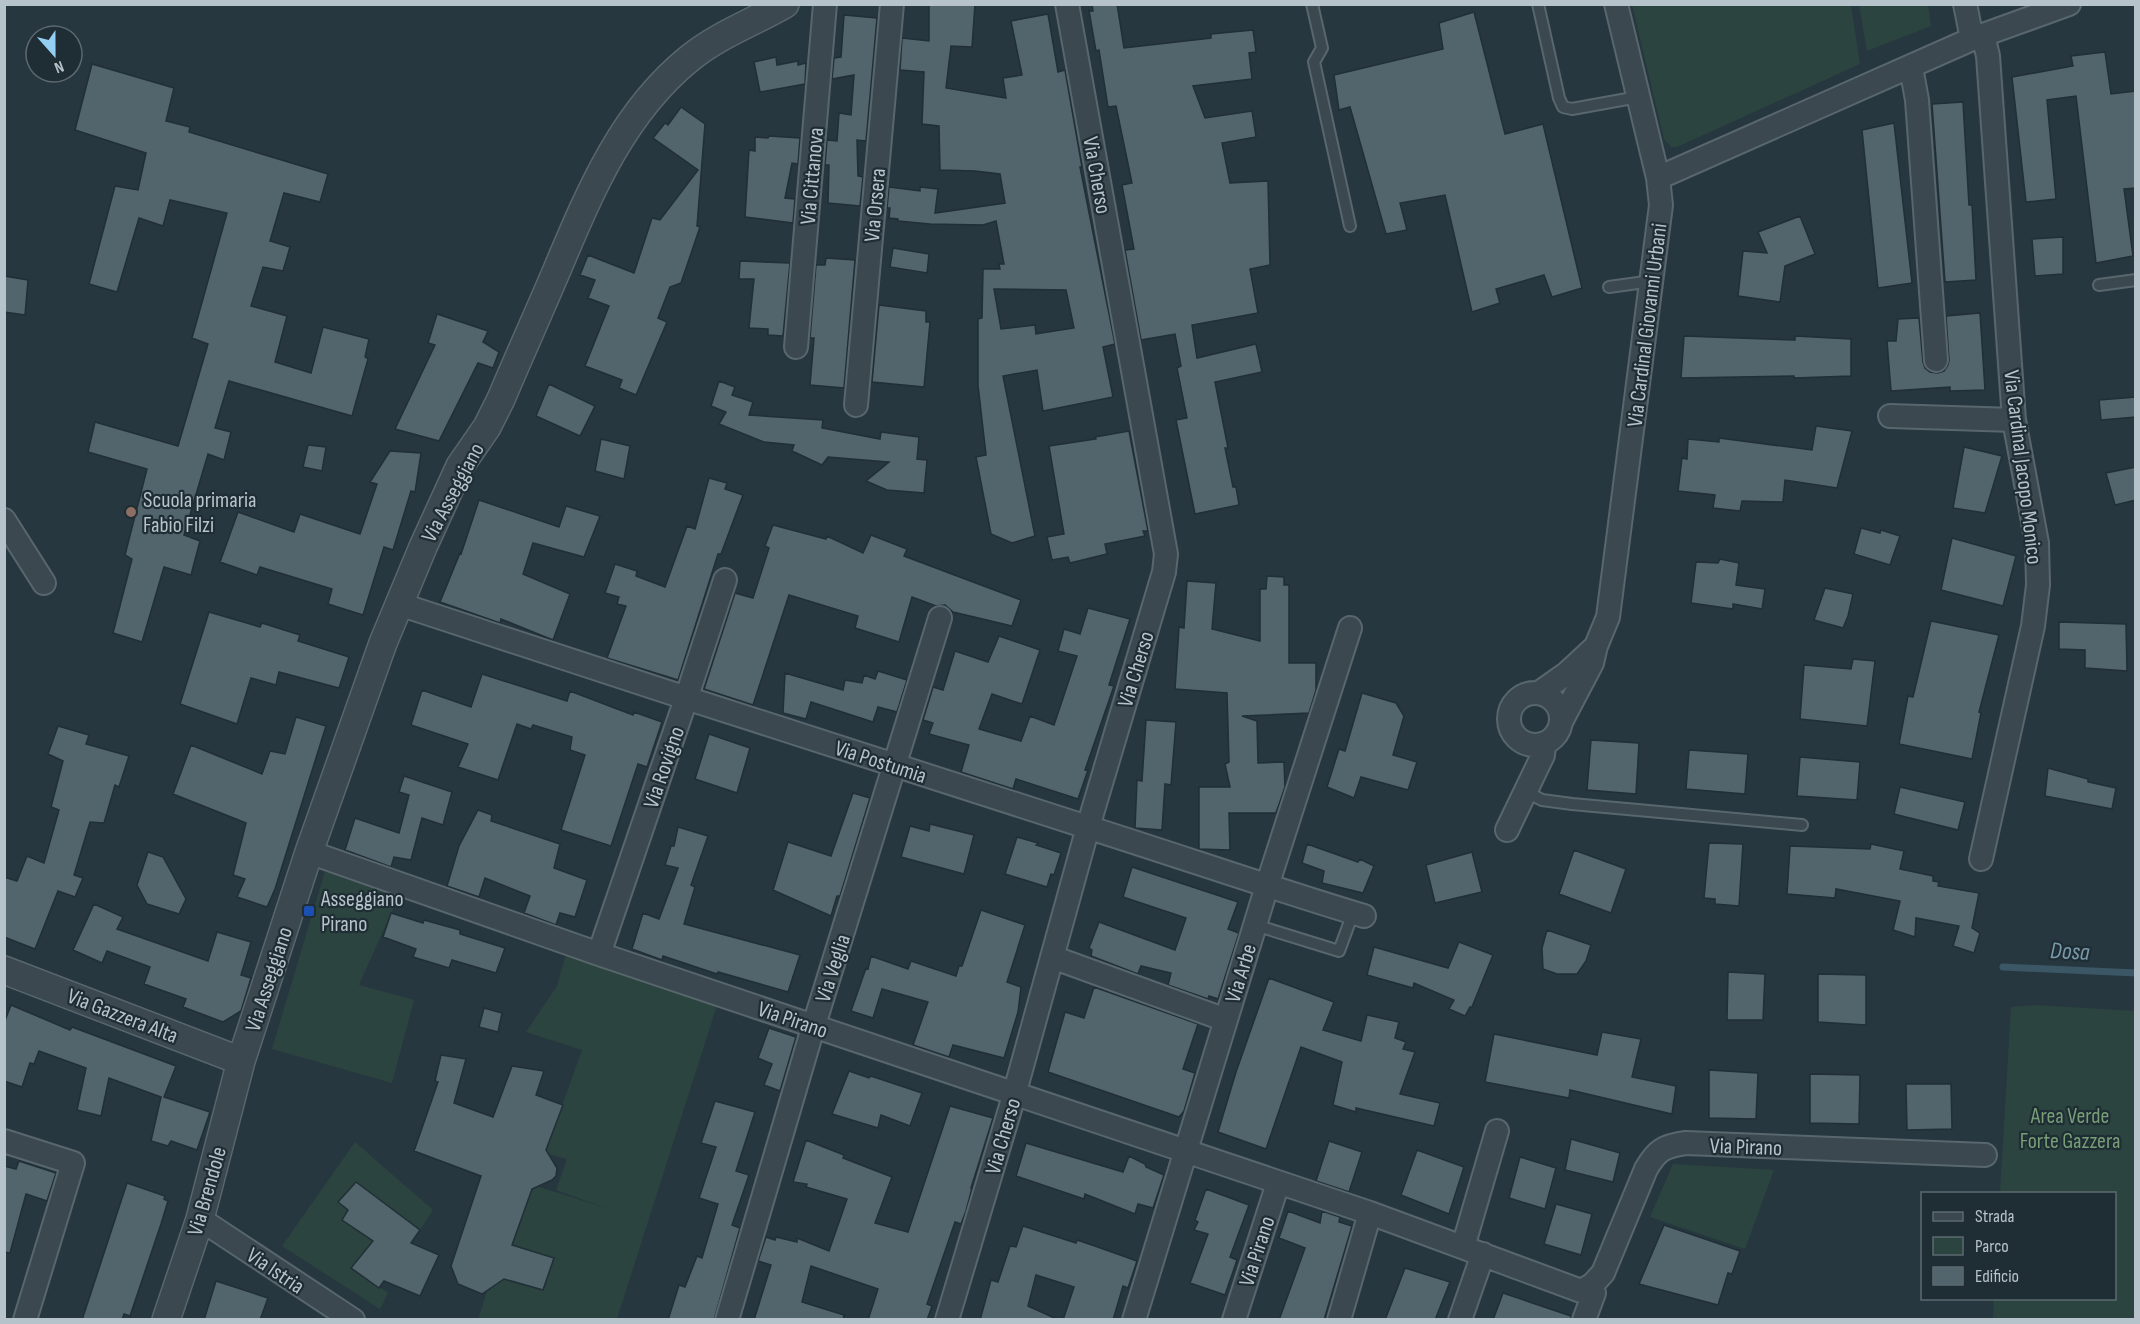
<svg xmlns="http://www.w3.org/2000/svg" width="2140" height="1324" viewBox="0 0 2140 1324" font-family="'Sofia Sans Condensed',sans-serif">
<rect width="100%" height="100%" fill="#27373f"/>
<path fill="#2c443f" d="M1632,5H1851L1860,64L1677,147H1671L1664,139Z
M1859,5H1928L1931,26L1867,51Z
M325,871L402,894L391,913L359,985L414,1000L392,1083L272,1049Z
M567,950L719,999L617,1319L478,1320L487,1291L498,1283L500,1278L543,1290L512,1245L533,1185L609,1209L556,1190L567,1159L545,1153L582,1050L526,1032L557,986Z
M2035,1005L2135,1011V1319H1993L1994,1299L2114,1298V1194L2000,1193L2011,1007Z
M355,1142L433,1210L420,1230L356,1182L338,1202L348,1210L342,1220L373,1241L352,1268L388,1293L380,1309L282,1246Z
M1673,1164L1774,1170L1745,1249L1650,1217Z"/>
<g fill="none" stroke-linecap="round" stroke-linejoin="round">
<path stroke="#3b5765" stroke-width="7" d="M2003,967L2136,973"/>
</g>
<path fill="#52646c" stroke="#212f36" stroke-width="1.5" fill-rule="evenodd" d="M929,4H975L972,47L951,46L946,88L1006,98L1003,78L1022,75L1011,21L1048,14L1058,72L1065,70L1082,167H1080L1115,344L1103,347L1113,397L1043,411L1037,370L1003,376L1035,536L1012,543L991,534L976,457L986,455L978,385V319L982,318L983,269H1000L999,264H1004L996,221L983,225L930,224L898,221V219L889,218L890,208H887L889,187L920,191V187L938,189L935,213L1005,203L1000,174L975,171L940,170L939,126L922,124L924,72L900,70L902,38L929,41ZM994,289L1066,290L1074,328L1036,334L1035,325L1001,329Z
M1092,4H1117L1124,48L1211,38V34L1253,30L1256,52L1249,53L1252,79L1193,86L1205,118L1252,111L1256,137L1222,143L1230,183L1268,181L1270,265L1250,269L1258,313L1192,325L1197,358L1256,344L1262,372L1215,382L1228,448H1225L1233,487H1236L1239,505L1195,514L1176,420L1187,418L1177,368L1181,366L1175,334L1141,340L1125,250L1134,249L1122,185L1132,183L1116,106L1108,107L1099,50L1096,51L1089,11H1093Z
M1474,12L1505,134L1543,124L1582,288L1552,297L1544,275L1496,289L1500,303L1472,312L1445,195L1400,203L1407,230L1386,234L1350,107L1339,110L1334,75L1443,49L1439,23Z
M844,15L877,18L866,141L857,140L858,176L863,177L860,206L828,203L829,165H825L827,140L837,141L839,113L851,115L854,75L832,79L834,58L841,57Z
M2105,52L2111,94L2136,91V188L2124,189L2133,256L2096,263L2076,96L2047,100L2056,199L2026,202L2012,77L2073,66L2071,56Z
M776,57L777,65L798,61V65L806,63L805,84L760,92L754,62Z
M92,64L174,88L166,121L190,127L189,132L328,174L320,202L284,193L270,241L290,247L283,271L263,267L251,306L287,316L275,362L311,373L323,327L369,339L365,357L368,359L352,416L229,381L215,428L231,432L224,460L208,454L184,535L200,541L191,575L164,567L142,642L113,633L132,559L125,555L147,469L88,452L95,422L178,446L208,344L192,338L227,213L170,200L163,226L139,218L117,292L89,284L115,186L138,190L146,153L75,130Z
M1963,102L1969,205H1972L1976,280L1945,282L1932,104Z
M681,107L705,124L697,226L700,227L681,283L670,287L658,318L667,322L636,395L619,388L622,380L585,366L609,306L588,298L595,280L580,275L588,255L634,273L652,218L660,220L698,170L653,138L665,123L668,125Z
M1894,123L1912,283L1878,288L1862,130Z
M769,136L800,138L798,164L792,163L785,198L795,199L793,223L745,217L749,150L755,151V137L768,138Z
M1800,216L1815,254L1785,266L1780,302L1738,296L1743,251L1767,253L1758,232Z
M2063,237V274L2035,276L2032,239Z
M893,248L929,254L927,273L890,267Z
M826,258L855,260L844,388L810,385L814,338H810L816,265H825Z
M740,261L790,263L783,336L768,335V329L749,328L754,279H739Z
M4,276L28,280L25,315L4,312Z
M879,305L926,311V322H930L924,387L872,382Z
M1980,313L1985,390L1950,391V387L1891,391L1887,341H1896L1898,319L1919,318L1923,362L1925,368L1930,372L1938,373L1944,371L1948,365L1949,360L1946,316Z
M437,314L488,331L483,342L499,352L493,368L478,363L439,441L395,429L435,345L428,343Z
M1684,336L1795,340V336L1851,339V376L1794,378V376L1681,378Z
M719,381L735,387L732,395L753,402L749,415L823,420L822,428L880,439L881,432L919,437L917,459L927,460L924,493L887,490L866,481L889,462L828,457L822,465L792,451L794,445L764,442L719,424L726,412L711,406Z
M549,384L595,406L580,436L536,416Z
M2136,397V417L2101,420L2099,400Z
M1816,426L1852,431L1837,488L1785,480L1783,502L1742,501L1740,511L1713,508L1715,495L1678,491L1682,458L1687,459L1688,439L1719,442V438L1812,450Z
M1129,431L1148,531H1143L1145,536L1105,544L1107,554L1070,563L1068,557L1052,560L1047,537L1064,534L1049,446L1096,439L1095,437Z
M601,439L630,446L624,479L595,471Z
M308,445L326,447L322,471L303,467Z
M1964,447L2002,456L1985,513L1953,508Z
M390,451L421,453L415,492L411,491L393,550L384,547L363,615L328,604L332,589L260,567L257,575L220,562L238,512L294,532L300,514L360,534L377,484L370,482Z
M2136,467V500L2115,505L2106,473Z
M709,478L727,483L725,489L743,495L721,554H718L678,680L607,658L626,606L617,604L619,597L605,593L615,564L637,571L636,576L665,587L687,526L695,529Z
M479,500L559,527L566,506L600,516L584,557L533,543L523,574L570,594L553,640L501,619L500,623L440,602L460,553L461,554Z
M773,525L826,539L827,536L863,553L871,535L907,549L904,556L1021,600L1012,626L953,612L945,605L936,606L912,597L899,642L855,628L858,616L789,595L753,705L704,689L735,593L753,598L769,548L765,546Z
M1861,528L1880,533L1881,530L1900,536L1890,565L1854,554Z
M1952,538L2016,556L2003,606L1941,590Z
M1720,559L1739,563L1736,585L1765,589L1762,609L1733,604V609L1691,603L1696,562L1718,563Z
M1267,576L1284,577V585H1289V663H1316V690L1309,713L1242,716L1257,721L1258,763L1284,762L1285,787L1276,813H1229L1230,850L1199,849V787H1230L1225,764L1229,762L1227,693L1175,689L1179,627L1184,628L1187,581L1216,583L1212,629L1260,641V589H1266Z
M1825,588L1853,594L1848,616L1843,628L1814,620Z
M1088,608L1130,619L1109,685L1114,686L1085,770H1088L1078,799L1016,779L1013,789L961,772L969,745L929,734L933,723L923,720L933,687L943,690L955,651L988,662L999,636L1040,650L1022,704L992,694L979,729L1021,741L1030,716L1054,725L1077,656L1058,651L1064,629L1080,634Z
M209,612L260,627L262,623L300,635L298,641L349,657L339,688L279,672L276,685L251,678L237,724L180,704Z
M1931,621L1999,635L1979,712L1981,713L1972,759L1899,744L1908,696L1913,697Z
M2059,622L2126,624L2127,671L2085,668V650L2059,649Z
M1853,659L1875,661L1867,726L1800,719L1804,665L1851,669Z
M878,671L907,680L897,712L878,707L873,722L811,702L806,719L783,713L785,673L843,690L845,680L862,683L864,675L875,679Z
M482,674L567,701L570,691L633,715L634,712L662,722L647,767L638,764L611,846L561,830L585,755L570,750L572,737L533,725L531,729L517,724L498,780L458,767L468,744L411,725L422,690L471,707Z
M1362,693L1396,703L1404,716L1393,755L1417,762L1408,790L1361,777L1354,798L1327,787L1339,749L1345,751Z
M296,717L326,726L275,889L267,907L237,897L245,879L233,875L246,823L173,794L191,745L262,774L270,751L285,754Z
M1146,720L1176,722L1171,785L1165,784L1162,830L1135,828L1137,780L1142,781Z
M58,726L89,735L86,744L129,756L119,787L115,785L104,823L90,822L74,875L83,878L75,897L58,891L35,949L4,937V877L17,881L27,856L44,863L59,810L51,807L63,761L48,754Z
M709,734L750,748L737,793L695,779Z
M1591,740L1639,743L1636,794L1587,790Z
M1689,750L1748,754L1745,794L1686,789Z
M1800,757L1860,762L1857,800L1797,796Z
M2048,768L2088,779V782L2116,788L2112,809L2045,796Z
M404,776L452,792L443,825L422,818L411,860L394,857L391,867L345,850L355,818L399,833L409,795L399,792Z
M1900,787L1965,802L1958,830L1894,814Z
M853,793L870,798L840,896H837L831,916L773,890L788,842L831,856Z
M478,810L492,815L491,821L560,844L554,868L587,880L575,917L560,913L556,925L524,913L530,896L485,878L479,897L447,886L459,846Z
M930,824L974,835L964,874L901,857L910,826L929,831Z
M678,827L708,836L691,885L695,887L684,924L800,955L788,992L718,972L717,974L663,956L662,960L632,949L643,913L659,919L678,868L665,865L671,846H674Z
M1017,837L1038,843L1036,845L1061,853L1054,875L1051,874L1047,887L1005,874Z
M1709,843L1743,844L1739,906L1715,904V899L1704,898Z
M1307,844L1358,862L1360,859L1374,866L1363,893L1322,883L1324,871L1302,863Z
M1871,844L1904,851L1900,869L1933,876V881L1939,882L1938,886L1979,893L1972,928L1980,933L1974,953L1953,946L1959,926L1916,918L1915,937L1893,930L1900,901L1836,889L1835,898L1787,894L1790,846L1870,849Z
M1574,850L1626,869L1611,913L1559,894Z
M148,852L163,857L186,899L179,914L147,904L137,885Z
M1472,852L1482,892L1435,903L1426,865Z
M1132,867L1238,902L1228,929L1239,933L1218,999L1209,996L1208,999L1168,985L1171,973L1141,966L1138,974L1091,956L1092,950L1089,948L1099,922L1175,950L1186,918L1123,897Z
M94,904L123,917L117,929L208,961L217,932L251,942L241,975L251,978L241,1011L223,1022L183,1007L186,999L144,984L150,967L107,951L102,963L73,950Z
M981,910L1025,925L1007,982L1021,987L1018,1012L1004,1058L953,1045L949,1057L913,1045L928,1002L882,989L873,1018L851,1011L866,968L868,969L871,956L908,969L911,961L956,976L959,966H962Z
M391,913L423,923L424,920L460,930V934L505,948L496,973L452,960L449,968L413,957L416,949L383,937Z
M1547,930L1591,945L1586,961L1577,974H1557L1543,969L1542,948Z
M1459,942L1493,955L1472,1007H1470L1465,1016L1449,1009L1454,1000L1414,983L1413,988L1367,975L1374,947L1448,968Z
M1728,972L1765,974L1763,1020H1727Z
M1818,974L1866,975V1025L1818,1022Z
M1269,978L1334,1002L1323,1030L1361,1041L1367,1015L1399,1022L1395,1038L1406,1042L1403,1049L1415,1052L1400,1094L1440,1103L1434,1126L1356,1108V1112L1333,1105L1342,1062L1301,1047L1266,1149L1218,1132L1236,1072Z
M1094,987L1198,1024L1183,1069L1195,1073L1184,1111L1179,1117L1048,1072L1065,1012L1084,1018Z
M11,1005L70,1030L72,1027L176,1066L164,1097L210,1112L197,1150L171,1141L168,1146L151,1141L161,1097L109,1078L101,1116L77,1110L86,1068L39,1051L34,1064L30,1063L22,1087L4,1081V1023Z
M484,1008L502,1013L498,1032L479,1027Z
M769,1028L796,1037L780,1091L764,1085L772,1064L758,1058Z
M1602,1032L1641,1039L1632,1077L1676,1086L1672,1114L1570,1090L1569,1098L1485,1082L1494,1034L1597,1055Z
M441,1055L466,1059L454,1103L493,1117L512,1066L544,1071L536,1095L563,1105L546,1150L557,1168L556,1176L552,1180L532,1189L512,1245L554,1258L543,1290L504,1279L482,1294L458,1284L451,1266L481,1176L414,1151L438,1082L435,1081Z
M1709,1070L1758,1073L1756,1119L1709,1118Z
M849,1071L869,1078L871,1076L922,1093L910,1126L881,1115L878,1128L832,1114Z
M1810,1074L1860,1075L1859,1124L1810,1123Z
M1906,1084H1951L1952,1129L1907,1130Z
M715,1101L755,1112L736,1171L749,1175L732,1225L740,1228L714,1320H668L679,1285L685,1287L697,1256L702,1258L718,1204L699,1198L716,1147L701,1143Z
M950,1106L993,1118L971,1188H972L966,1211L961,1224L955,1222L927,1304L932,1306L927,1320H868L878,1289L811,1266L802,1302L844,1315L843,1320H754L771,1265L758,1261L766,1237L775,1240L776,1237L797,1242V1238L829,1251L847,1199L806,1187L807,1184L793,1182L806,1140L844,1155L843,1158L892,1177L875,1223L908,1232Z
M1571,1139L1620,1153L1613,1182L1565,1170Z
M1329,1141L1362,1152L1349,1192L1316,1181Z
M1026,1143L1123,1172L1129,1156L1145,1164L1146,1167L1164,1175L1153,1208L1138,1204L1135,1214L1085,1194L1084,1199L1016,1176Z
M1417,1150L1464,1167L1449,1214L1401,1195Z
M1520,1157L1556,1168L1545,1209L1509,1198Z
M19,1161L56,1173L47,1201L26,1194L10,1253L4,1252V1166L16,1169Z
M356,1182L420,1230L411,1243L439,1255L420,1296L384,1281L379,1288L351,1268L373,1241L342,1220L348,1210L338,1202Z
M127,1183L165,1196L164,1199L168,1201L161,1224L130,1316L124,1314L122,1320H82Z
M1206,1189L1249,1205L1230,1257L1237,1260L1225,1295L1190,1283L1208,1234L1194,1230L1198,1222L1195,1220Z
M1556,1204L1592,1214L1581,1255L1544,1244Z
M1288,1211L1320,1223L1322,1211L1340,1217L1339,1222L1352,1226L1324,1320H1279L1305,1248L1279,1238Z
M1664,1225L1740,1251L1732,1274L1728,1273L1718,1305L1639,1284Z
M1023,1226L1076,1243L1077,1240L1092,1245L1137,1261L1128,1288L1123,1286L1113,1320H1063L1074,1287L1036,1275L1028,1306L1059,1320H980L991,1280L998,1282L1010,1246L1016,1247Z
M1405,1268L1450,1282L1435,1320H1385Z
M216,1281L268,1298L260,1320H204Z
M1503,1293L1571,1316V1320H1493Z"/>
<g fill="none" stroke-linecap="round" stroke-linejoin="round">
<defs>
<path id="service" d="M1312,4L1322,48L1314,62L1350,226
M1538,4L1559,98L1563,107L1572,109L1638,97
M2099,285L2136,280
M1609,287L1652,281
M1525,791L1542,800L1572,804L1802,825
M1255,925L1339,951L1353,913"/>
<path id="minor" d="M1965,4L1972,39
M1911,67L1917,100L1936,360
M1658,178L1972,39L2069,4
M796,347L825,4
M856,405L892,4
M1890,416L2014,420
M4,520L44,583
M399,604C628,680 857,753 1087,827C1179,856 1271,888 1364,916
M1509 719a26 26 0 1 1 52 0a26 26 0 1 1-52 0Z
M1539,693L1566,674L1593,649
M1561,722L1592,663L1596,646L1608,617L1661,205L1658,178L1616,4
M1507,830L1543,755L1544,744
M309,852L599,954L1370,1213L1581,1291L1592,1285L1603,1273L1646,1169C1657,1150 1664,1146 1686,1143L1985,1155
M1981,859L2033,626L2038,585L2037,543L2014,420L1988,56L1983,35
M599,954L686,699L725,580
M1052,957L1226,1020
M4,1141L73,1163L25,1320
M200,1219L353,1320
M1463,1247L1497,1131
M727,1320L810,1038L940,618
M947,1320L1011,1106L1088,827L1164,572L1166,554L1067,4
M1134,1320L1267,886L1350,628
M1234,1320L1278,1183
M1339,1320L1370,1213
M1460,1320L1483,1254
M1584,1320L1594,1293L1592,1285"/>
<path id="tertiary" d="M4,970L241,1061
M166,1320L200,1219L241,1061L309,852L383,643L423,547L460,466L487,427L501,399C520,354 540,310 559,265C591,189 624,111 690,58C718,35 754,22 785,4"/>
</defs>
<use href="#service" stroke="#58666d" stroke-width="14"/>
<use href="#minor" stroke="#58666d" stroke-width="26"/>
<use href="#tertiary" stroke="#58666d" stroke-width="30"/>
<use href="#service" stroke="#3b484f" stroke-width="10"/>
<use href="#minor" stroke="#3b484f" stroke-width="22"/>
<use href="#tertiary" stroke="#3b484f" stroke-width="27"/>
</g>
<circle fill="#8d6e63" stroke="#1f2d34" stroke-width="2" cx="131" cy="512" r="6"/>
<rect fill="#1a4fb4" stroke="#1f2d34" stroke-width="2" x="303" y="905" width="12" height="12" rx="3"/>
<g text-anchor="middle" stroke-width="4.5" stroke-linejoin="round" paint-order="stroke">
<g font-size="22" fill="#b7c3ca" stroke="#1f2d34">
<text transform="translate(1098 175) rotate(80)" y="8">Via Cherso</text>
<text transform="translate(811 176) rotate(-85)" y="8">Via Cittanova</text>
<text transform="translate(874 205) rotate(-85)" y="8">Via Orsera</text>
<text transform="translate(1646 325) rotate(-83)" y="8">Via Cardinal Giovanni Urbani</text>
<text transform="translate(2024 467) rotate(83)" y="8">Via Cardinal Jacopo Monico</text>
<text transform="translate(452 492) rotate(-62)" y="8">Via Asseggiano</text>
<text transform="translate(1135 669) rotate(-73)" y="8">Via Cherso</text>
<text transform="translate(881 761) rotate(18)" y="8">Via Postumia</text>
<text transform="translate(663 767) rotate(-71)" y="8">Via Rovigno</text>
<text transform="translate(832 968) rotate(-72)" y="8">Via Veglia</text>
<text transform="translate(1240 973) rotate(-73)" y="8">Via Arbe</text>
<text transform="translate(268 979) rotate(-72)" y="8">Via Asseggiano</text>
<text transform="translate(123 1015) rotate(21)" y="8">Via Gazzera Alta</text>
<text transform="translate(793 1019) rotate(19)" y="8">Via Pirano</text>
<text transform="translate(1002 1136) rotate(-74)" y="8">Via Cherso</text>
<text transform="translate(1746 1146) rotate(2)" y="8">Via Pirano</text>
<text transform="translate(206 1191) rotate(-74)" y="8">Via Brendole</text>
<text transform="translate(1256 1251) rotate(-72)" y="8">Via Pirano</text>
<text transform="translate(276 1270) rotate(34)" y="8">Via Istria</text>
</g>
<g font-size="22" fill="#b7c3ca" stroke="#1f2d34" text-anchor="start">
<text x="143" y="507">Scuola primaria<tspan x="143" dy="25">Fabio Filzi</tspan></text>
<text x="321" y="906">Asseggiano<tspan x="321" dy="25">Pirano</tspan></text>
</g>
<g font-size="22" fill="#779e76" stroke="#1f2d34">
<text x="2070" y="1123">Area Verde<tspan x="2070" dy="25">Forte Gazzera</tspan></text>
</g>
<g font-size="24" font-style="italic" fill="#799aab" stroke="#1f2d34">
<text transform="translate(2070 951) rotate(3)" y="8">Dosa</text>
</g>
</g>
<rect width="2140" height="1324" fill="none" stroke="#b7c3ca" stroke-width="12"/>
<rect x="1921" y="1192" width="195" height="108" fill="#1f2d34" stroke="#5c6970" stroke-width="1.5"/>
<rect x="1933" y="1212" width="30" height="9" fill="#3b484f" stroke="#5c6970" stroke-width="1.5"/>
<text x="1975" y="1222" font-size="18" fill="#b7c3ca">Strada</text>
<rect x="1933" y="1237" width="30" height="18" fill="#2c443f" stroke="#5c6970" stroke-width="1.5"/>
<text x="1975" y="1252" font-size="18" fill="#b7c3ca">Parco</text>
<rect x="1933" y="1267" width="30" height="18" fill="#52646c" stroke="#5c6970" stroke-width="1.5"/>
<text x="1975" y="1282" font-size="18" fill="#b7c3ca">Edificio</text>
<g transform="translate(54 54) rotate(159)"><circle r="28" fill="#1f2d34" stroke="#5c6970" stroke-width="1.5"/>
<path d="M0-4.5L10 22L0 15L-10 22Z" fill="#92cff3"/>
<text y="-9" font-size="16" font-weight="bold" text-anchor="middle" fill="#b7c3ca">N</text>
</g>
</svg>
